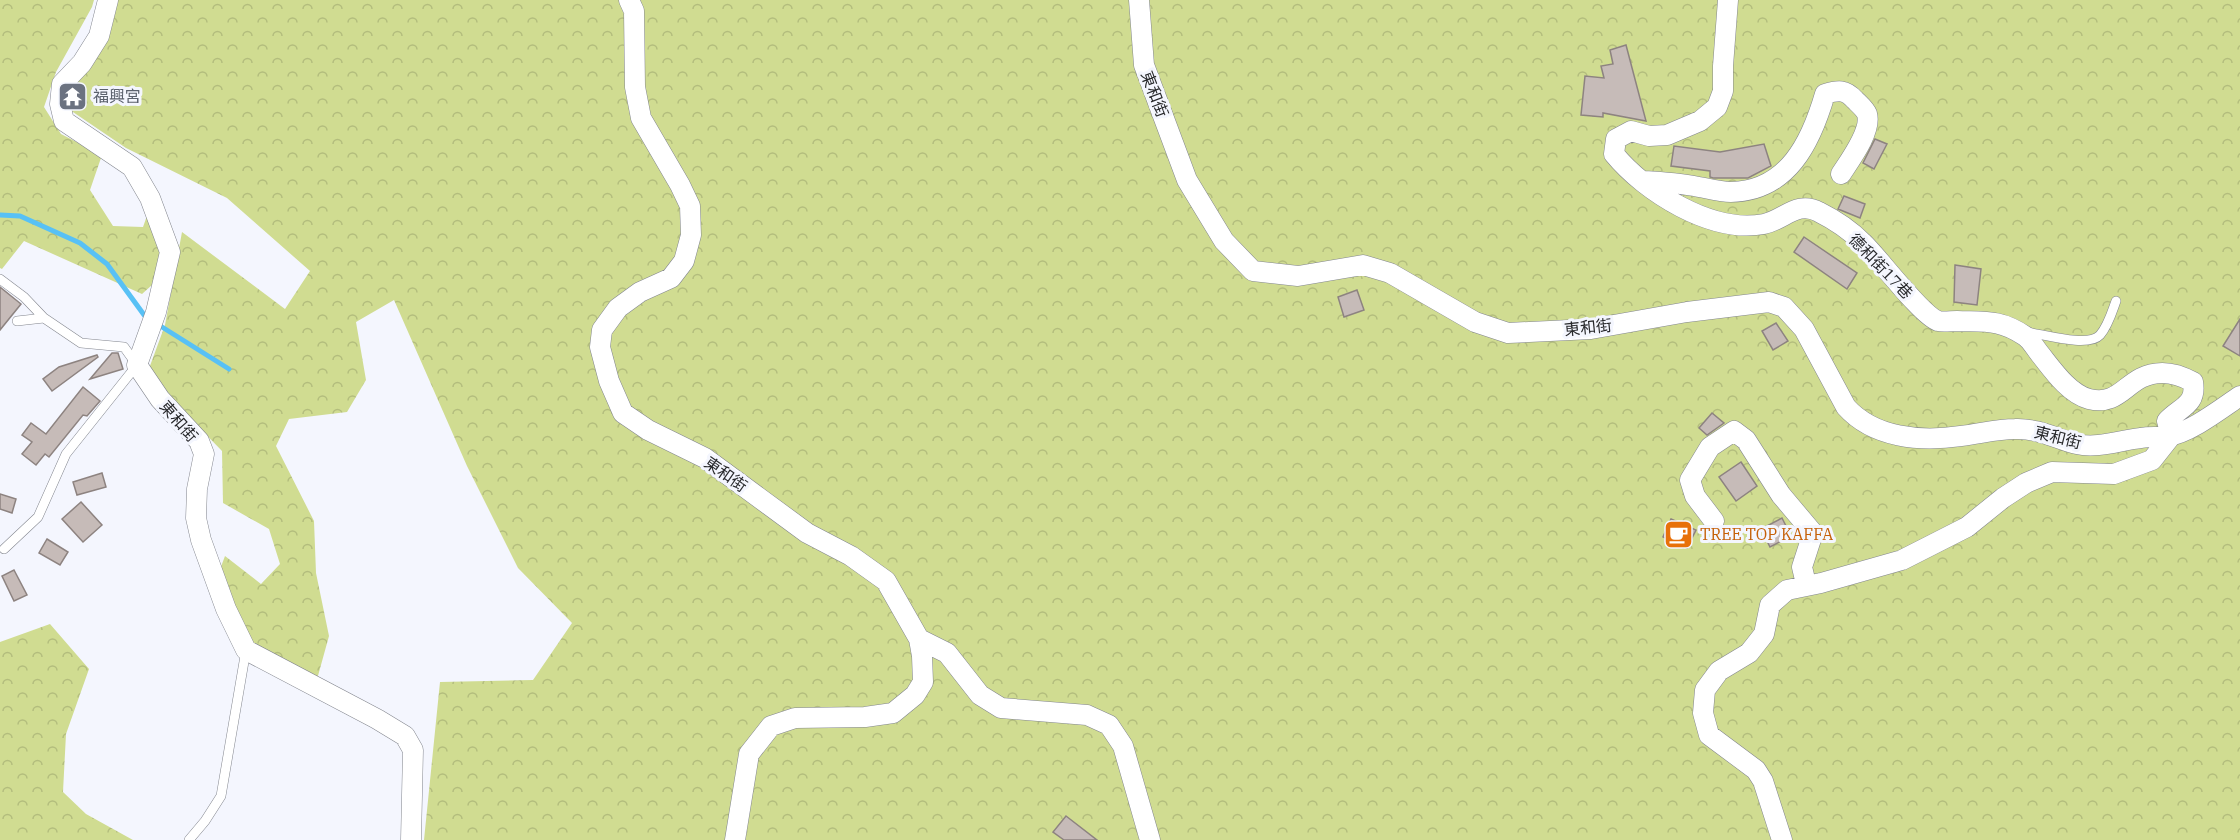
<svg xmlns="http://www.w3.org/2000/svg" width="2240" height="840" viewBox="0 0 2240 840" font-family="'IBM Plex Serif','Noto Sans TC',serif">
<defs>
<pattern id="forest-crowns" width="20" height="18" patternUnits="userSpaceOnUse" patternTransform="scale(1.5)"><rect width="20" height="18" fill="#d0dc91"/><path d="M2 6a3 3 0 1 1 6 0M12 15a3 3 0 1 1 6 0" fill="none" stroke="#b3bd7d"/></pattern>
</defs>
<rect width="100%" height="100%" fill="#f4f6fe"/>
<path fill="url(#forest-crowns)" d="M0,0H94L92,7L56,72L44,107L61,134L102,155L90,190L113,226L143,227L148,213L166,223L162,276L142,294L24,241L2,269L0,268Z
M117,0H2240V840H424L440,682L533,680L572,623L518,568L467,466L394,300L356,322L366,380L347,412L289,419L276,446L314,521L316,573L329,636L316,683L260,649L247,637L219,572L225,556L261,584L280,564L269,529L223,503L222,451L147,374L165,325L182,232L285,309L310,271L227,198L126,148L70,110L74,73Z
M50,624L89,669L66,734L63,792L86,814L133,840H0V642Z"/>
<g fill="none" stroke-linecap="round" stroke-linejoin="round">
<path stroke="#58c1f5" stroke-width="5" d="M0,215L20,216L80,243L107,264L147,319
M162,327L229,369"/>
</g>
<path fill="#c6bbb8" stroke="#8d8380" stroke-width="1.5" d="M1626,45L1646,121L1603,113V117L1581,115L1585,76L1604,78L1601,66L1613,64L1610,50Z
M1875,139L1887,144L1874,169L1863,163Z
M1764,144L1771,166L1748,178H1713L1710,177V171L1671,166L1674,146L1720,152Z
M1844,196L1865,204L1860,218L1838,209Z
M1804,237L1857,273L1847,289L1794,252Z
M1955,265L1981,269L1977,305L1954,302Z
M0,287L21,304L0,330Z
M1357,290L1364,310L1344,317L1338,297Z
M2240,319V356L2223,346Z
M1776,323L1788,341L1773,350L1762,331Z
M112,353H118L123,369L90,379Z
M97,355L98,357L52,391L43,379L59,367Z
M83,387L100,401L87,416L83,415L49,457L45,454L36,465L22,454L32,442L22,435L31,423L46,434Z
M1712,413L1724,423L1707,435L1699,428Z
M1741,462L1757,486L1736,501L1719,477Z
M102,473L106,487L77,495L73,482Z
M0,494L16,499L12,513L0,509Z
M81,502L102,525L83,542L62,519Z
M1782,518L1791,536L1770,547L1761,529Z
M1671,519L1696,530L1687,548L1663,537Z
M47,539L68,552L60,565L39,553Z
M14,570L27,595L14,601L2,576Z
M1066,816L1097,840H1064L1053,832Z"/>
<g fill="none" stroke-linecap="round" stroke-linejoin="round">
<defs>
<path id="lane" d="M0,279L24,297L44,318L81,343L124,347L137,365L66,454L38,517L4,549
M17,321L44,318
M2026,332C2043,334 2088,348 2100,335C2108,326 2112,312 2116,301
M189,840L205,821L221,796L246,650"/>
<path id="street" d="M108,0L99,36L82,63L62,84L60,104L64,121L132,167L150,198L170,252L156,312L137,365L160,399L199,441L204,454L197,489L196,518L201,540L226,609L246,650L377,719L405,736L413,750L411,840
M629,0L634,11L635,87L641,118L680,185L690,206L691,235L684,261L671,278L640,292L618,308L602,330L600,347L609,381L623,413L648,430L705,458L807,533L851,556L886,581L919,639L922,656L923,682L915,695L893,713L865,717L795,718L771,726L749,754L735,840
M1139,0L1144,65L1187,180L1224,241L1253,271L1298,276L1363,265L1390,273L1475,322L1508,333L1591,329L1687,312L1769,302L1784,307L1804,329L1846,407C1874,438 1920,442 1961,436C1979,434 1997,429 2015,429C2038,428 2056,439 2077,444C2097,449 2121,440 2141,438C2150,436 2159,438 2168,436C2190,433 2222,408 2240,396
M1728,0L1723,66V91L1717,107L1700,121L1667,135L1649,136L1631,131L1616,139L1614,154C1645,192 1712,234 1764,224C1784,220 1797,200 1819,212C1833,219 1851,231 1863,243C1879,258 1921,315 1938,321C1943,322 1951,321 1957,321C1985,322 2000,319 2025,336C2031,340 2035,348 2040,354C2052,369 2069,394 2089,399C2115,405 2122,388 2141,378C2159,369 2177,373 2193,382C2197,405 2180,407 2167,421L2171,436
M1644,181C1661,182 1678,183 1694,186C1706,188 1719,192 1731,192C1788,191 1811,142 1825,94C1838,90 1845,89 1855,100C1859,104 1865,109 1867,114C1872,131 1850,160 1841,174
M1714,521L1695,496L1690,480L1710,447L1734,431L1746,440L1781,495L1813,533L1802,567L1806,584
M919,639L947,653L980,695L1001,708L1087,715L1109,725L1123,746L1150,840
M1782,840L1763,781L1756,770L1709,735L1703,713L1705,690L1719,671L1749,653L1764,634L1770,605L1787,590L1821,583L1902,560L1967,527L2003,498L2026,483L2052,472L2114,474L2152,460L2171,436"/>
</defs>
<use href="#lane" stroke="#83868e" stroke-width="10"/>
<use href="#street" stroke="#83868e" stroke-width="21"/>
<use href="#lane" stroke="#fff" stroke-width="9"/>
<use href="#street" stroke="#fff" stroke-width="20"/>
</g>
<defs>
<symbol id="temple-square" viewBox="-11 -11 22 22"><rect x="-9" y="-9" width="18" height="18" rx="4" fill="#6b7280" stroke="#f4f6fe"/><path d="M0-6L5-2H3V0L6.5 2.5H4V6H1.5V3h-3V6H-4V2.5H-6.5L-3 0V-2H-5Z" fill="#fff"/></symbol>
<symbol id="cafe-square" viewBox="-11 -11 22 22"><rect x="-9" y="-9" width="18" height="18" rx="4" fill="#e8710a" stroke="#f4f6fe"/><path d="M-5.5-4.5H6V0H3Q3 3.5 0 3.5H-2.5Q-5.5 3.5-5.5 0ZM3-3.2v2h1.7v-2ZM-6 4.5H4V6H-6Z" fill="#fff"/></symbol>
</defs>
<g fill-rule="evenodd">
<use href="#temple-square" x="56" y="80" width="33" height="33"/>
<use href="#cafe-square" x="1662" y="518" width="33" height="33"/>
</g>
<g text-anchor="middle" stroke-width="6" stroke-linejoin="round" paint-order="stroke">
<g font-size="16" fill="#28292c" stroke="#f4f6fe">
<text transform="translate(1155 94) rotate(69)" y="6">東和街</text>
<text transform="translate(1881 266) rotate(46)" y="6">德和街17巷</text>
<text transform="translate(1588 327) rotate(-6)" y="6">東和街</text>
<text transform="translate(179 421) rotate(49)" y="6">東和街</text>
<text transform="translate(2058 437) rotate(14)" y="6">東和街</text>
<text transform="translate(726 474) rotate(35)" y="6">東和街</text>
</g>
<g font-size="16" fill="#5b616d" stroke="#f4f6fe" text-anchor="start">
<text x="93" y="102">福興宮</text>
</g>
<g font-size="16" fill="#c56008" stroke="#f4f6fe" text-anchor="start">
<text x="1700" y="540">TREE TOP KAFFA</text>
</g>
</g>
</svg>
